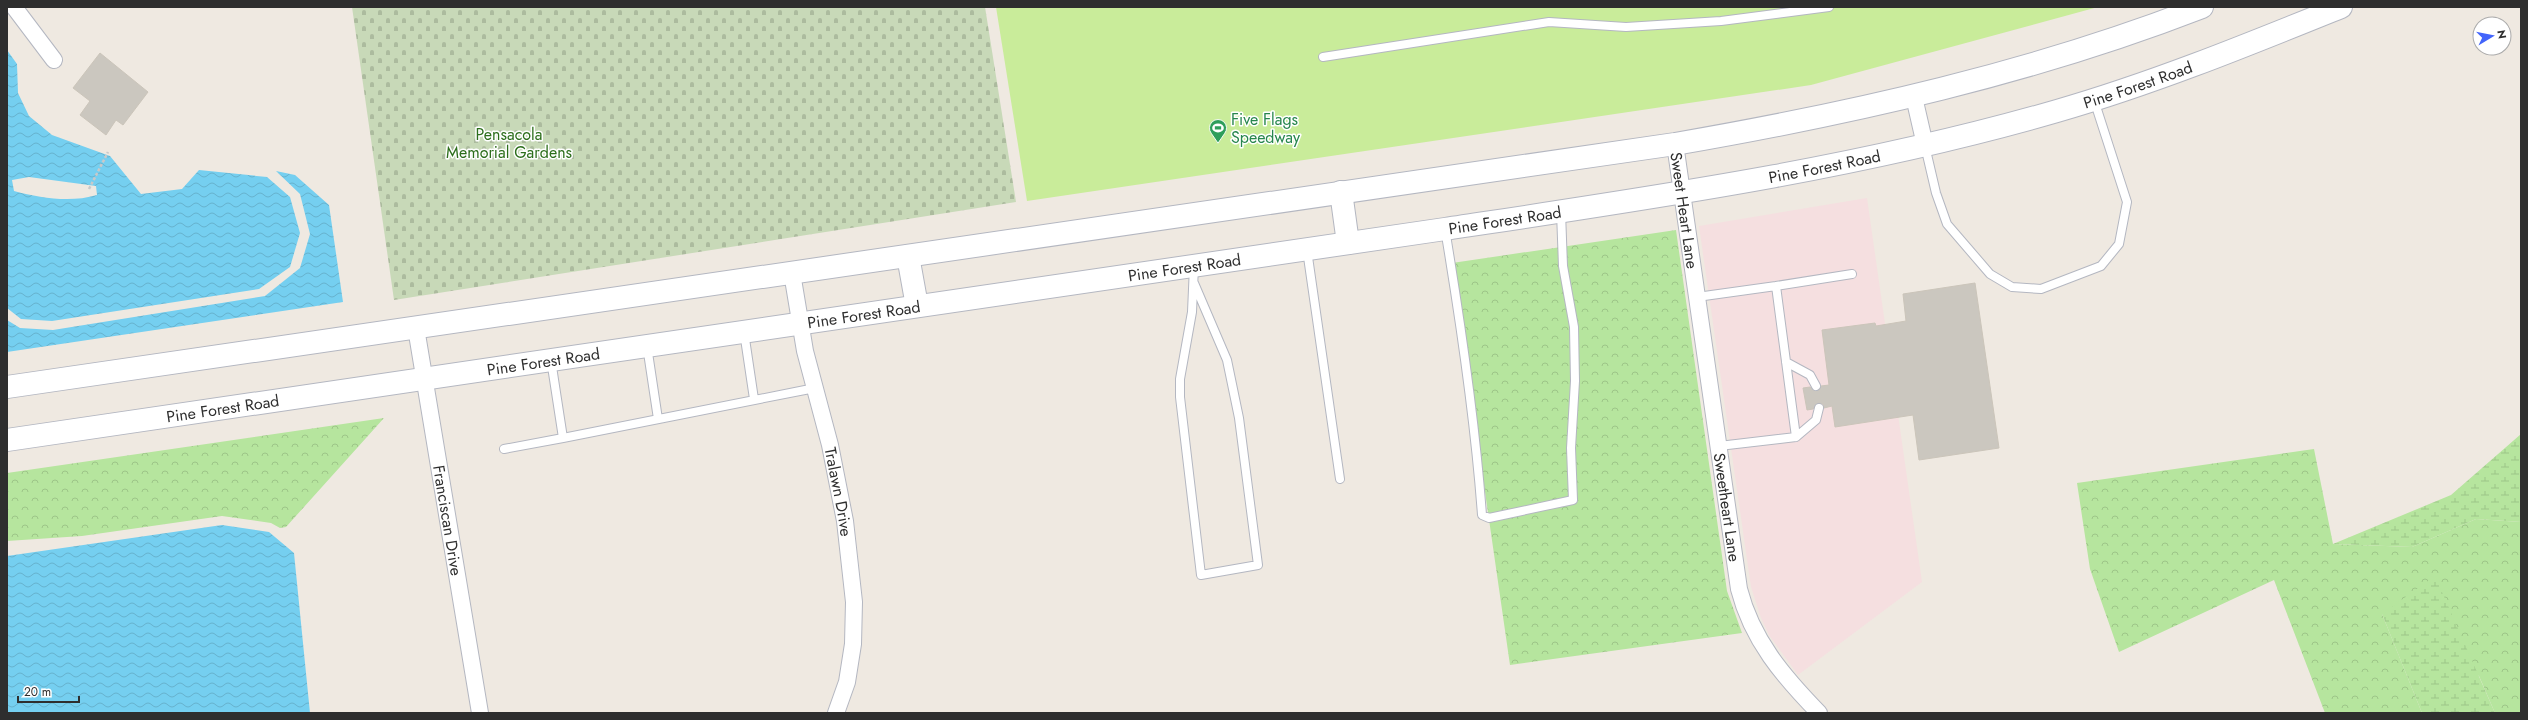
<svg xmlns="http://www.w3.org/2000/svg" width="2528" height="720" viewBox="0 0 2528 720" font-family="Jost,sans-serif">
<defs>
<pattern id="forest-crowns" width="20" height="18" patternUnits="userSpaceOnUse"><rect width="20" height="18" fill="#b6e59e"/><path d="M2 6a3 3 0 1 1 6 0M12 15a3 3 0 1 1 6 0" fill="none" stroke="#9dc588"/></pattern>
<pattern id="wetland-marsh" width="20" height="14" patternUnits="userSpaceOnUse"><rect width="20" height="14" fill="#b6e59e"/><path d="M1 5h8M5 5V1M11 12h8M15 12V8" fill="none" stroke="#9dc588"/></pattern>
<pattern id="cemetery-stones" width="16" height="16" patternUnits="userSpaceOnUse"><rect width="16" height="16" fill="#c8d9b8"/><path d="M2 7V4a2 2 0 0 1 4 0v3zM10 15v-3a2 2 0 0 1 4 0v3z" fill="#acbb9e"/></pattern>
<pattern id="water-waves" width="16" height="10" patternUnits="userSpaceOnUse"><rect width="16" height="10" fill="#75cff0"/><path d="M0 5q4-4 8 0t8 0" fill="none" stroke="#66b2ce"/></pattern>
</defs>
<rect width="100%" height="100%" fill="#efe9e1"/>
<path fill="#f5dfe0" d="M1867,198L1922,582L1798,675L1769,635L1761,618L1751,587L1699,226Z"/>
<path fill="url(#forest-crowns)" d="M1676,230L1727,591L1742,633L1510,665L1452,263Z
M384,418L286,527L280,528L271,523L222,516L82,536L7,541V473Z
M2314,449L2333,544L2412,547L2476,519L2521,522V713H2495L2479,676L2382,614L2422,713H2325L2274,580L2119,652L2090,569L2077,483Z"/>
<path fill="url(#wetland-marsh)" d="M2521,434V522L2476,519L2412,547L2333,544L2451,495Z
M2435,576L2495,713H2422L2382,614Z"/>
<path fill="url(#cemetery-stones)" d="M352,7H985L1016,202L394,300Z"/>
<path fill="#c9ec9a" d="M996,7H2098L1811,85L1027,201Z"/>
<path fill="url(#water-waves)" fill-rule="evenodd" d="M7,50L17,64L18,93L29,116L52,135L110,156L141,194L182,189L199,170L267,177L290,197L300,233L290,267L259,289L52,321L21,319L7,308ZM29,177L96,186L97,195C70,203 41,198 14,191L12,180Z
M276,171L295,175L329,205L343,302L7,352V320L20,328L53,330L265,296L300,268L310,234L300,194Z
M222,525L269,532L294,553L310,713H7V556Z"/>
<path fill="#cbc7bf" stroke="#cbc5ba" d="M100,53L148,92L123,125L116,120L106,135L80,115L90,101L73,88Z
M1975,283L1999,448L1919,460L1913,415L1835,427L1832,406L1824,408L1823,404L1818,403L1813,409L1807,410L1803,388L1810,387L1816,391L1821,386L1829,385L1822,330L1875,323L1876,326L1906,321L1903,294Z"/>
<g fill="none" stroke-linecap="round" stroke-linejoin="round">
<defs>
<path id="lane" d="M1323,57L1549,22L1626,27L1721,21L1829,7
M1925,146L1936,193L1947,224L1990,274L2012,287L2041,289L2101,266L2119,244L2127,202L2094,100
M1445,229C1461,325 1475,419 1482,515L1489,518L1573,500L1571,448L1575,381L1574,327L1563,266L1561,212
M1307,250L1340,479
M1194,266L1192,312L1180,379V397L1201,575L1258,565L1239,418L1227,360L1194,283
M1776,286L1852,274
M1697,297L1776,286L1796,437L1719,446
M744,332L754,399
M647,346L658,419
M551,360L563,438L815,388
M1786,362L1810,375L1816,386
M1796,437L1816,420L1819,408
M504,449L563,438"/>
<g id="street">
<path d="M14,7L54,60"/>
<path d="M1914,97L1925,145"/>
<path id="s1" d="M1675,144L1739,589C1752,640 1783,676 1819,713"/>
<path id="s2" d="M792,273L805,351L830,445L845,521L854,602L853,644L847,682L836,713"/>
<path id="s3" d="M416,328L480,713"/>
</g>
<g id="secondary">
<path d="M1341,192L1348,243"/>
<path d="M908,256L917,306"/>
<path d="M7,387L1675,144C1854,113 2032,73 2202,7"/>
<path id="s4" d="M7,440L1445,229C1650,198 1857,169 2057,111C2154,83 2247,45 2341,7"/>
</g>
</defs>
<use href="#lane" stroke="#b4b7c1" stroke-width="10"/>
<use href="#street" stroke="#b4b7c1" stroke-width="18"/>
<use href="#secondary" stroke="#b4b7c1" stroke-width="24"/>
<path stroke="#c9c9c9" stroke-width="2.5" stroke-dasharray="3 2" stroke-linecap="butt" d="M89,189L108,152"/>
<use href="#lane" stroke="#fff" stroke-width="8"/>
<use href="#street" stroke="#fff" stroke-width="16"/>
<use href="#secondary" stroke="#fff" stroke-width="22"/>
</g>
<defs>
<symbol id="stadium-pin" viewBox="-11 -11 22 30"><path d="M0 17L-7.5 6A9.5 9.5 0 1 1 7.5 6Z" fill="#2e9e5b" stroke="#fff"/><path d="M0-5a6.5 5 0 1 0 0 10a6.5 5 0 1 0 0-10ZM-3.5-1.8h7v3.6h-7Z" fill="#fff"/></symbol>
</defs>
<g fill-rule="evenodd">
<use href="#stadium-pin" x="1208" y="118" width="20" height="27"/>
</g>
<g text-anchor="middle" stroke-width="3" stroke-linejoin="round" paint-order="stroke">
<g font-size="16" fill="#2e2e2e" stroke="#fff">
<text dy="6" stroke="none"><textPath href="#s4" startOffset="2162">Pine Forest Road</textPath></text>
<text dy="6" stroke="none"><textPath href="#s4" startOffset="1838">Pine Forest Road</textPath></text>
<text dy="6" stroke="none"><textPath href="#s1" startOffset="67">Sweet Heart Lane</textPath></text>
<text dy="6" stroke="none"><textPath href="#s4" startOffset="1514">Pine Forest Road</textPath></text>
<text dy="6" stroke="none"><textPath href="#s4" startOffset="1190">Pine Forest Road</textPath></text>
<text dy="6" stroke="none"><textPath href="#s4" startOffset="866">Pine Forest Road</textPath></text>
<text dy="6" stroke="none"><textPath href="#s4" startOffset="542">Pine Forest Road</textPath></text>
<text dy="6" stroke="none"><textPath href="#s4" startOffset="218">Pine Forest Road</textPath></text>
<text dy="6" stroke="none"><textPath href="#s2" startOffset="224">Tralawn Drive</textPath></text>
<text dy="6" stroke="none"><textPath href="#s1" startOffset="367">Sweetheart Lane</textPath></text>
<text dy="6" stroke="none"><textPath href="#s3" startOffset="195">Franciscan Drive</textPath></text>
</g>
<g font-size="16" fill="#27864d" stroke="#fff" text-anchor="start">
<text x="1231" y="125">Five Flags<tspan x="1231" dy="18">Speedway</tspan></text>
</g>
<g font-size="16" fill="#2c6e1b" stroke="#fff">
<text x="509" y="140">Pensacola<tspan x="509" dy="18">Memorial Gardens</tspan></text>
</g>
</g>
<rect width="2528" height="720" fill="none" stroke="#2e2e2e" stroke-width="16"/>
<g transform="translate(2492 36) rotate(80)"><circle r="19" fill="#ffffff" stroke="#ababab"/>
<path d="M0-3L7 15L0 10L-7 15Z" fill="#4264fb"/>
<text y="-6" font-size="11" font-weight="bold" text-anchor="middle" fill="#2e2e2e">N</text>
</g>
<path d="M18 696v6h61v-6" fill="none" stroke="#2e2e2e" stroke-width="2"/>
<text x="24" y="696" font-size="12" fill="#2e2e2e" stroke="#ffffff" stroke-width="3" paint-order="stroke">20 m</text>
</svg>
